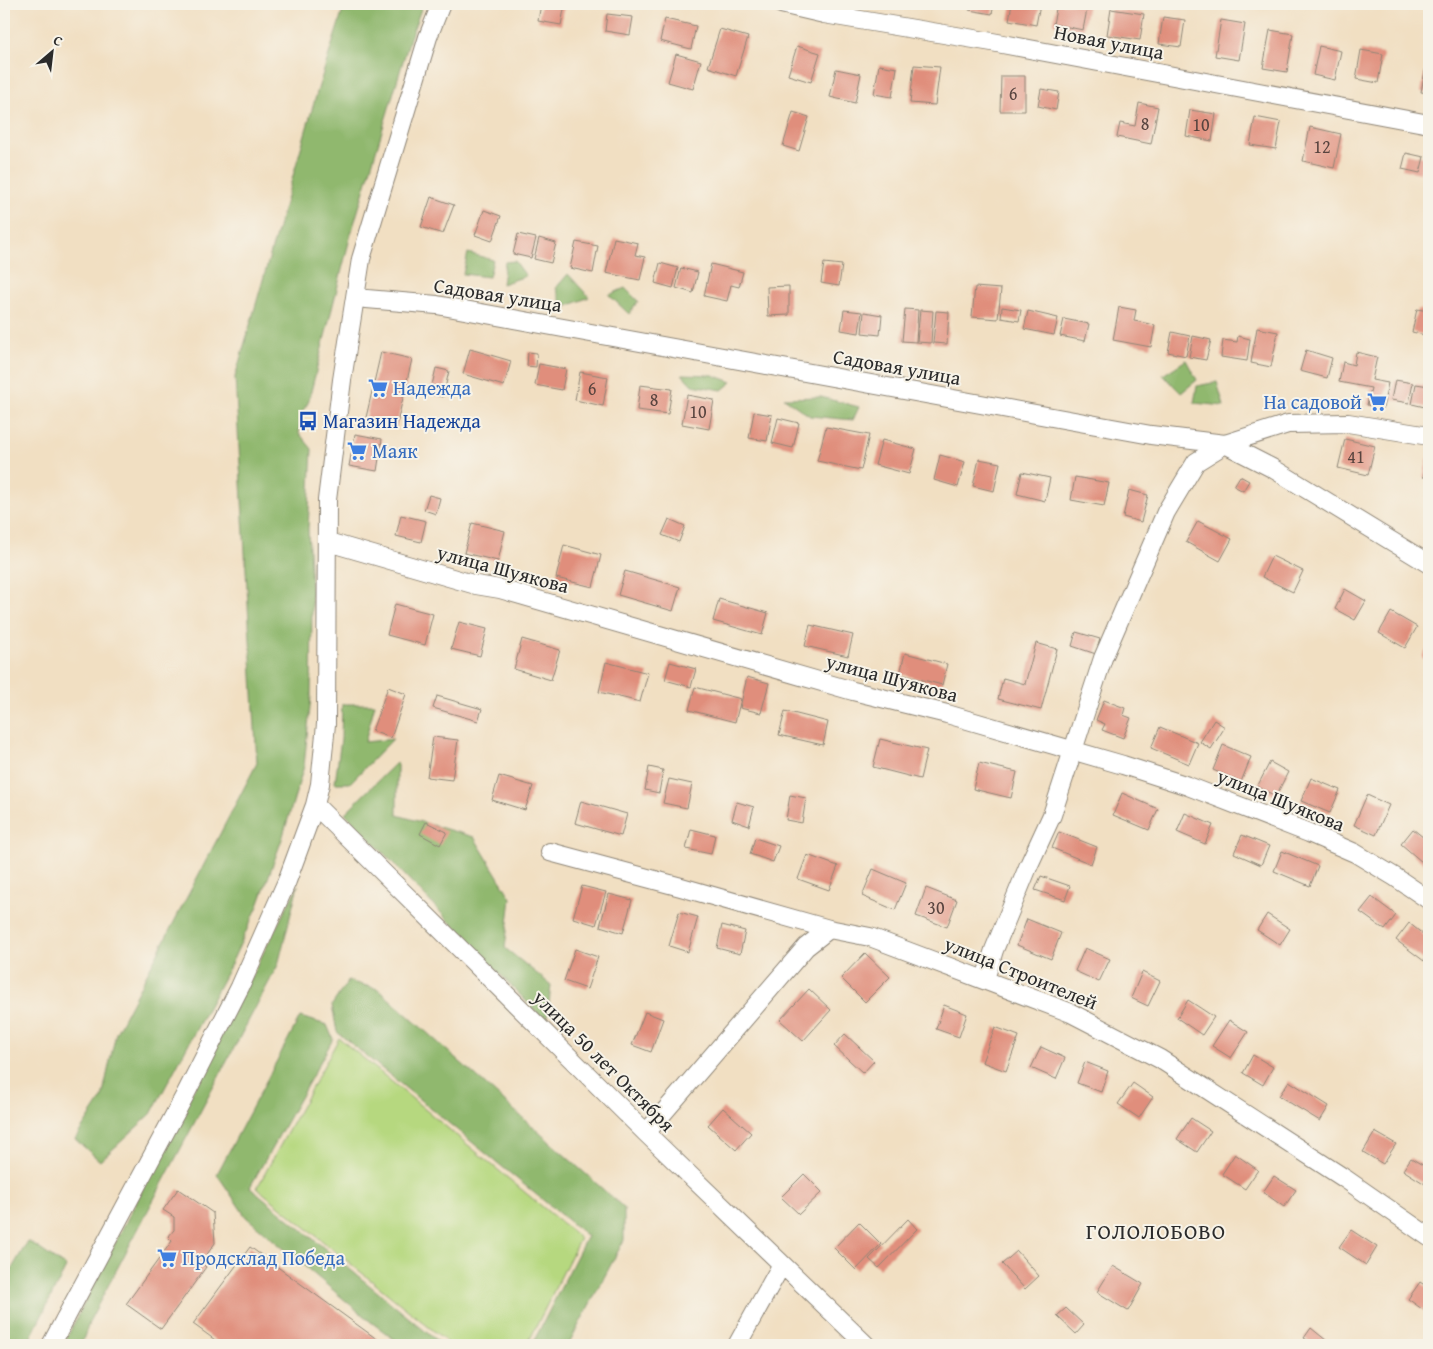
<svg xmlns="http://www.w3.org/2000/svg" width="1433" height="1349" viewBox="0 0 1433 1349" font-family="'Gentium Book Plus',serif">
<rect width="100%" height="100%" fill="#f7f3e8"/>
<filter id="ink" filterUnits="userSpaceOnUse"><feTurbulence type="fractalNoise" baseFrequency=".02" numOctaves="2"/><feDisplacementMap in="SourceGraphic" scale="10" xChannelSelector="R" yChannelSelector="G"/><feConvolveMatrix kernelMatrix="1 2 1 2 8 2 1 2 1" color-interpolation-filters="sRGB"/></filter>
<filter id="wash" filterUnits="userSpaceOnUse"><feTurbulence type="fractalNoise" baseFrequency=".0096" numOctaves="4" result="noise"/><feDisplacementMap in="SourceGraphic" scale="20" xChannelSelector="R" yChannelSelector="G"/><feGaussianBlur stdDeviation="1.12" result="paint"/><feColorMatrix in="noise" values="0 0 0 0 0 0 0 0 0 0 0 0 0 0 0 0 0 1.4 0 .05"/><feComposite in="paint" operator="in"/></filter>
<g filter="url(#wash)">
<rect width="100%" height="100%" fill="#f1dfc2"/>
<path fill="#b6d87f" stroke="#708255" d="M339,1038L580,1238L527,1345H451L257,1188Z"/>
<path fill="#90b86e" stroke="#5e724c" d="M345,4H423L410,38L351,234L308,403L302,412L299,433L312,449L308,529L312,607L311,697L304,766L282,839L258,906L229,968L151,1114L100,1161L75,1139L102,1098L116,1033L257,763L235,377L318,89Z
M468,253L493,260L489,277L463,274Z
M515,261L526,276L502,284L505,262Z
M568,274L589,297L563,308L556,288Z
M625,288L638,301L629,314L609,295Z
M1186,360L1197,380L1181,393L1163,375Z
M682,374L713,375L732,382L722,390L692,385Z
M1217,382L1224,406L1194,403L1197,386Z
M821,397L859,407L853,420L810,416L784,398Z
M342,704H375L365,742L393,739L350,783H335L341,739Z
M397,762V815L474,837L511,898L505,948L551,985L547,1023L345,813Z
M298,885L278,965L91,1318L81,1345H63Z
M348,981L378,989L624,1208V1240L568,1345H532L587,1236L337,1032L332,1005Z
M300,1017L327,1025L333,1039L250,1187L442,1345H402L371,1322L246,1217L217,1174Z
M28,1241L66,1267L27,1345H4V1282Z"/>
<g id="blocks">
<path fill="#e08e7c" d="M541,4H565L561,25L538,21Z
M970,4H994L992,14L969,10Z
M1012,4H1040L1036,25L1009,20Z
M1057,4H1088L1083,30L1053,24Z
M1111,9L1144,14L1140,40L1107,35Z
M607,14L633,17L630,35L605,31Z
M1163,17L1185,20L1181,47L1159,44Z
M665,19L696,26L691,49L660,41Z
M1221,20L1245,24L1239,60L1215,56Z
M720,29L748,37L736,76L708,67Z
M1270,30L1293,34L1287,72L1263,68Z
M797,46L820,53L811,82L788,75Z
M1319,46L1341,51L1335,80L1313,75Z
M1361,50L1383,54L1378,83L1356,79Z
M676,54L701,61L693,89L668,82Z
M879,65L897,68L892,97L874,94Z
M914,65L940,67L935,105L910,103Z
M1426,66L1429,67V93L1421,92Z
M836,69L861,74L855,103L830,97Z
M1001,76H1025V111H1000Z
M1041,89L1059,92L1056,110L1038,106Z
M1139,103L1158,107L1151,144L1117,137L1120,123L1135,126Z
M1190,110L1216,114L1212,141L1186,136Z
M793,112L809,117L799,151L783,146Z
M1255,117L1281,122L1276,149L1250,145Z
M1310,127L1341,134L1334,168L1303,161Z
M1406,153L1424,157L1420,173L1402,169Z
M431,197L454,205L443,234L421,227Z
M484,210L501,216L492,241L475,235Z
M518,234L536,238L531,258L513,254Z
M539,238L556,243L551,263L534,259Z
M614,238L638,243L635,255L645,257L640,280L606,273Z
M576,242L598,246L593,273L570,268Z
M660,263L678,268L673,288L655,283Z
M824,263L842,265L839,286L821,283Z
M711,264L743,272L739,287L731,285L727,301L704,296Z
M681,268L698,272L693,293L676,288Z
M789,286V315L768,316L767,287Z
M975,287L1001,289L998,319L972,317Z
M1002,307L1021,310L1019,321L1001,318Z
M1119,307L1136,310L1134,321L1155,325L1151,347L1113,340Z
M905,309L918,310L916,342L902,341Z
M1417,309L1429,311V336L1412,332Z
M844,310L862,312L859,333L841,330Z
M920,310L933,311L931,343L917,342Z
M936,311L949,312L947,344L933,343Z
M1028,311L1058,318L1054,335L1024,329Z
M864,312L882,315L880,335L862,333Z
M1064,319L1089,324L1085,341L1060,336Z
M1257,328L1278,332L1271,367L1251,363Z
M1172,332L1190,336L1186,356L1168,352Z
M1193,336L1211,340L1206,360L1189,357Z
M1238,336L1250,339L1247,361L1221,357L1223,340L1237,342Z
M470,349L511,361L504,386L463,374Z
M1306,350L1332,358L1327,378L1300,371Z
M381,352L412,359L396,428L365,422Z
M528,352L537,353L536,367L527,366Z
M1356,352L1377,357L1372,380L1388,383L1383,408L1367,405L1371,388L1339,382L1343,362L1354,365Z
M539,364L566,369L562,390L535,385Z
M436,368L449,371L443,397L430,394Z
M580,372L608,377L603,406L575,400Z
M1395,380L1413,383L1409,403L1391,400Z
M1416,384L1429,386V408L1412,404Z
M640,385L672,389L668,414L637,410Z
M687,395L714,400L709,429L682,424Z
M754,412L772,415L767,441L749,438Z
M778,418L799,423L793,448L772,443Z
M826,427L869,435L861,470L817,461Z
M355,434L382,439L377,471L349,466Z
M1345,439L1375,446L1368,475L1338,468Z
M882,440L916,449L909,474L875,465Z
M1429,454V478L1423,477Z
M940,455L965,462L958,487L934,480Z
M979,459L1000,463L994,491L973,486Z
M1022,472L1050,478L1045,501L1017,494Z
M1240,476L1249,481L1243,491L1234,486Z
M1075,477L1109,483L1104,506L1071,500Z
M1129,490L1148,495L1141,522L1123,517Z
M429,495L440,498L436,514L424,510Z
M401,515L426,521L421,542L396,536Z
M669,519L685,526L679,542L662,535Z
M1198,521L1232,539L1220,561L1186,542Z
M472,523L505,531L498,561L464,553Z
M564,545L601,555L593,587L556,578Z
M1272,556L1303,571L1293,592L1262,577Z
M625,571L680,587L673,611L618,595Z
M1345,589L1366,601L1355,620L1335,609Z
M719,599L768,613L762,635L713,621Z
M395,604L433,614L425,645L387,635Z
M1391,612L1417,627L1405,648L1379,633Z
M459,622L487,629L480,656L451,649Z
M810,625L853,635L848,656L805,646Z
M1076,632L1100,639L1096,654L1072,646Z
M522,639L560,650L551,680L514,669Z
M1036,643L1057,649L1041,710L998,699L1003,678L1025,684Z
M1429,645V662L1422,657Z
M905,653L947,664L942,685L900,674Z
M606,662L648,673L640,702L599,692Z
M670,662L696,669L691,687L665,680Z
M747,677L769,683L761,713L740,708Z
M388,687L406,694L391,738L372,731Z
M695,687L741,699L735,722L689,710Z
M437,696L482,709L478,721L433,708Z
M1104,700L1125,708L1123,715L1131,718L1123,738L1102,730L1105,724L1096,720Z
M785,711L828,722L823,745L779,735Z
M1214,720L1225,727L1211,749L1200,742Z
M1160,727L1198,743L1189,764L1151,748Z
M433,737L458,740L452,780L427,777Z
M880,739L927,750L920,779L873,767Z
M1223,745L1251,757L1241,782L1213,770Z
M1270,762L1288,772L1276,796L1257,787Z
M979,763L1017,772L1011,798L973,789Z
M649,767L663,770L659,793L645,790Z
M499,776L533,786L525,810L492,800Z
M1311,778L1340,790L1330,813L1301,801Z
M669,779L692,784L687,808L663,803Z
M1122,793L1158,809L1149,830L1113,815Z
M790,795L806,798L802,823L786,820Z
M1367,795L1389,805L1376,835L1354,825Z
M581,801L627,814L621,836L575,823Z
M737,802L754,807L749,826L732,820Z
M1185,813L1213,825L1205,844L1177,832Z
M426,822L447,832L440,845L420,834Z
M691,829L715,835L711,854L686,849Z
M1413,829L1429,842V868L1401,844Z
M1059,832L1097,847L1091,864L1052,848Z
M1242,835L1269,846L1261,865L1234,853Z
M755,838L779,846L773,862L750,854Z
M1282,851L1318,866L1310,886L1274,871Z
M807,855L838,866L829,890L798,879Z
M873,869L906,883L895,910L862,896Z
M1041,876L1070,886L1065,900L1035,890Z
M582,886L606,892L596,925L573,918Z
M926,888L957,900L947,927L916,916Z
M609,894L632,900L623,933L600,926Z
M1372,897L1396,915L1385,930L1360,912Z
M679,912L698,917L688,952L669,946Z
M1267,914L1290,929L1280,945L1257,930Z
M1027,919L1061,933L1051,959L1017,945Z
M1409,923L1429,939V955L1424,961L1396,940Z
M722,925L745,931L740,954L717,948Z
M1085,948L1110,959L1099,982L1075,971Z
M575,949L598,957L587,989L564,981Z
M865,953L890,977L865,1002L841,978Z
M1142,972L1160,981L1148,1006L1131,998Z
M809,989L831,1010L803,1041L780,1020Z
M1188,1000L1214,1017L1202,1035L1177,1018Z
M944,1005L967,1014L959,1037L936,1029Z
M645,1012L663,1019L651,1052L632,1045Z
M1229,1020L1248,1032L1231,1058L1212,1046Z
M995,1027L1019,1036L1006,1071L982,1062Z
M845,1034L874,1061L863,1073L834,1046Z
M1041,1047L1065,1058L1056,1079L1031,1068Z
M1253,1055L1273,1067L1263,1085L1243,1073Z
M1085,1062L1108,1071L1101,1092L1077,1083Z
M1289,1081L1329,1106L1320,1121L1279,1096Z
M1133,1083L1153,1097L1139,1118L1118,1104Z
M723,1108L751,1133L736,1150L708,1125Z
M1191,1118L1211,1131L1197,1152L1177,1139Z
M1375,1132L1396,1144L1383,1164L1363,1152Z
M1235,1154L1258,1170L1245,1189L1222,1174Z
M1411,1158L1429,1169V1177L1425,1184L1403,1170Z
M804,1174L822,1192L799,1214L781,1197Z
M1274,1176L1296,1190L1284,1207L1263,1192Z
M178,1189L213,1213L215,1243L201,1263L206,1267L161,1329L126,1304L172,1241L168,1237L174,1230V1217L163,1210Z
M908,1219L917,1229L879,1268L869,1259Z
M859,1222L881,1244L856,1270L834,1248Z
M1351,1230L1377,1247L1366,1265L1339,1247Z
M250,1247L385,1345H222L193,1324Z
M1017,1251L1039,1276L1025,1289L1002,1264Z
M1113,1266L1143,1284L1128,1311L1097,1292Z
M1420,1282L1429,1288V1314L1408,1299Z
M1066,1308L1084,1325L1076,1334L1057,1316Z
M1311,1328L1332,1345H1314L1304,1338Z"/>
</g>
</g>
<g filter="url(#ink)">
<use href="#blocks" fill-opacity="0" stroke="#8e8576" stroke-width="1"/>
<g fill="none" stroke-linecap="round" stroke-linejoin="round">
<defs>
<path id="minor" d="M781,4L824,14L992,42L1429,124
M355,298L437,305L1151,435L1225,444L1288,424L1348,423L1429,436
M328,542L476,585L500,589L853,691L947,714L1123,765L1188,786L1309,833L1355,853L1395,877L1429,900
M315,805L646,1133L866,1345
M550,852L681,887L829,929L870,937L1071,1013L1160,1059L1344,1178L1429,1237
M985,979L994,950L1028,867L1052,815L1103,658L1166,512L1196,462L1225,444L1272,468L1429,564
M646,1133L806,947L829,929
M51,1345L184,1097L240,987L287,881L315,805L320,784L326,724L327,500L342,380L361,259L428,37L441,4
M737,1345L782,1264"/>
</defs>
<use href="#minor" stroke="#8e8576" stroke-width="20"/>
<use href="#minor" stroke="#fff" stroke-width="18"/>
</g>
</g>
<defs>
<symbol id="supermarket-bare" viewBox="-9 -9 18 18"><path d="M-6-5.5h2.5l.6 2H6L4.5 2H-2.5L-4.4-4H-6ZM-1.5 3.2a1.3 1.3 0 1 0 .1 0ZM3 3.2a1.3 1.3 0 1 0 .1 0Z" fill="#3f7fe0" stroke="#f7f3e8" stroke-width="2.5" paint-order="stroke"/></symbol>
<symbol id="bus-bare" viewBox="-9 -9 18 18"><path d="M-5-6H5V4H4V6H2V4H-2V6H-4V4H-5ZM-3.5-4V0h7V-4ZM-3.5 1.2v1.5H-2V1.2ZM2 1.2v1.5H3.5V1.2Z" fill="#1a4fb4" stroke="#f7f3e8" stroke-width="2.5" paint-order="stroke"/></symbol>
</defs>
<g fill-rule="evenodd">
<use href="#supermarket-bare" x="364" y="374" width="28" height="28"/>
<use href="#supermarket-bare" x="1363" y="388" width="28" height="28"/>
<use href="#bus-bare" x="294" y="407" width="28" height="28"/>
<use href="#supermarket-bare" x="343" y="437" width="28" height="28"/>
<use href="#supermarket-bare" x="153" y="1244" width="28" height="28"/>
</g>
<g text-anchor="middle" stroke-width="4" stroke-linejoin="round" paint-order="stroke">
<g font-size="18" fill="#58443f">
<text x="1013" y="100">6</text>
<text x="1145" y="130">8</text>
<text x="1201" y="131">10</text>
<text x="1322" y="153">12</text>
<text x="592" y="395">6</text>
<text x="654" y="406">8</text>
<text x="698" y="418">10</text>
<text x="1356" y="463">41</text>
<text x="936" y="914">30</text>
</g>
<g font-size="20" fill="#2b2b2b" stroke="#f7f3e8">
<text transform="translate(1109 42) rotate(11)" y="7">Новая улица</text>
<text transform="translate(498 295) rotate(9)" y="7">Садовая улица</text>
<text transform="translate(897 367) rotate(10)" y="7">Садовая улица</text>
<text transform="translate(503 569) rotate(15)" y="7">улица Шуякова</text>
<text transform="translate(892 678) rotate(15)" y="7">улица Шуякова</text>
<text transform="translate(1281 800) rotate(22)" y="7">улица Шуякова</text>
<text transform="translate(1021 973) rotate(22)" y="7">улица Строителей</text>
<text transform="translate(604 1061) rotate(45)" y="7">улица 50 лет Октября</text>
</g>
<g font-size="20" fill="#366cbe" stroke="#f7f3e8" text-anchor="start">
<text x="393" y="395">Надежда</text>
<text x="1362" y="409" text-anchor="end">На садовой</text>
<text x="372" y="458">Маяк</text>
<text x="182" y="1265">Продсклад Победа</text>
</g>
<g font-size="20" fill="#164399" stroke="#f7f3e8" text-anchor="start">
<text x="323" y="428">Магазин Надежда</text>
</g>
<g font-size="22" letter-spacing="1" fill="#2b2b2b" stroke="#f7f3e8">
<text x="1156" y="1239">ГОЛОЛОБОВО</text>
</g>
</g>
<rect width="1433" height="1349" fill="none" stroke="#f7f3e8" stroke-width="20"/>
<g transform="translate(52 52) rotate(28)" stroke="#f7f3e8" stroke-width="4" paint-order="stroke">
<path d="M0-4L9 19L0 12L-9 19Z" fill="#2b2b2b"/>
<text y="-8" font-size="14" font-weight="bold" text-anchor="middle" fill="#2b2b2b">С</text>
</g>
</svg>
